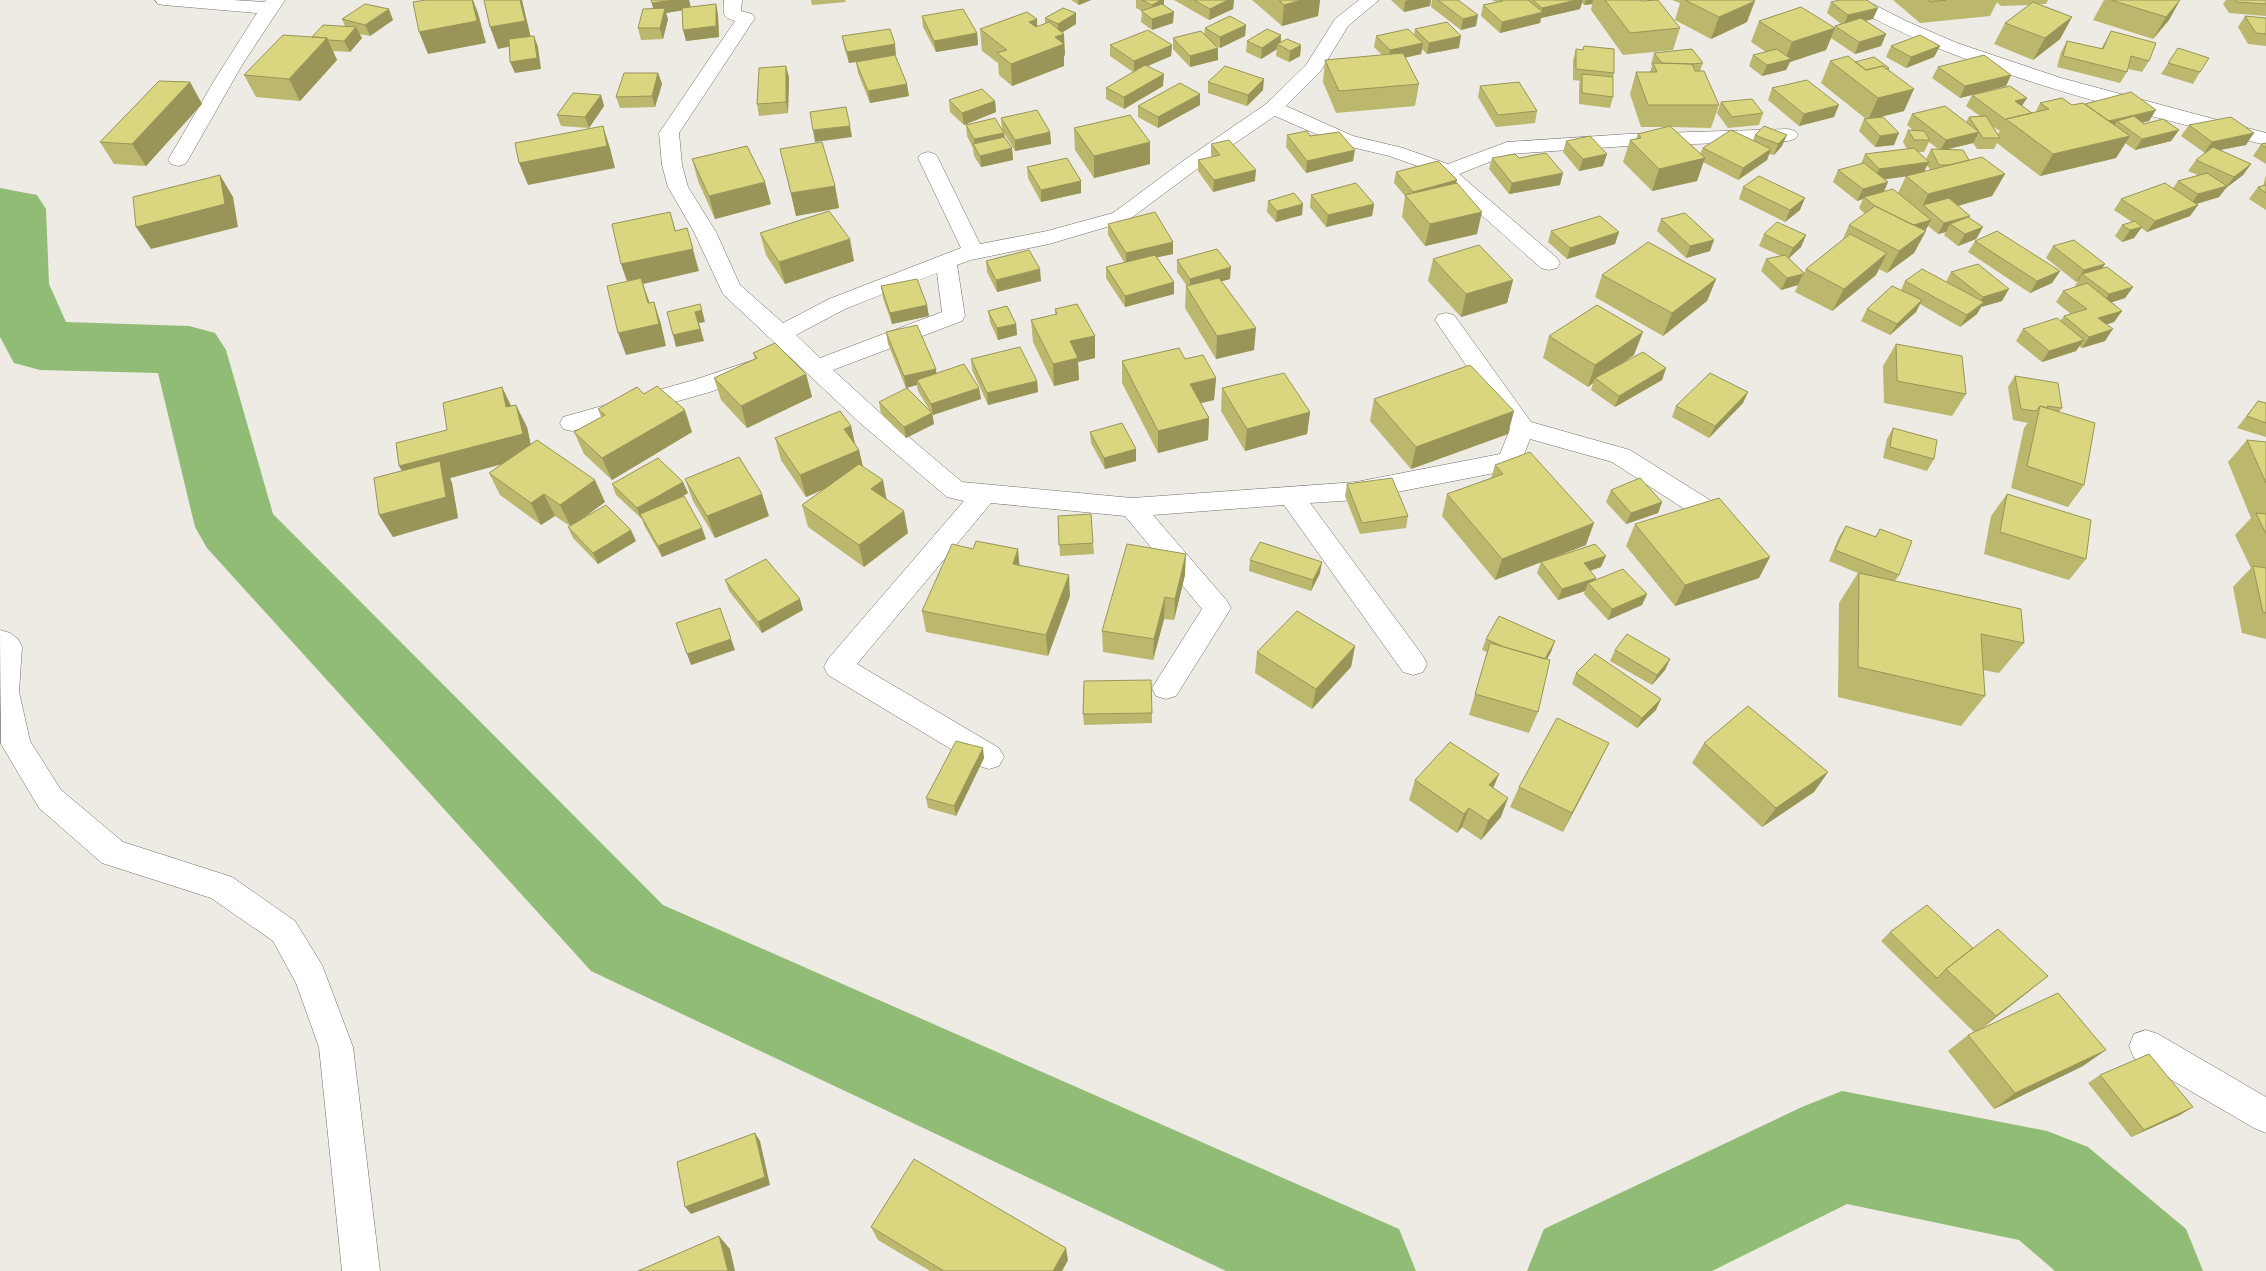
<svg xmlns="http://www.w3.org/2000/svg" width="2266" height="1271" viewBox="0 0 2266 1271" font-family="Mulish,sans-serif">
<rect width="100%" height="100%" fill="#eeeae4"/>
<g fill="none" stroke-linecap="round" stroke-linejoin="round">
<path fill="#91bc75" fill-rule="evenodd" d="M0,188L37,195L46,209L49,284L66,322L189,326L215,333L226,350L273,514L663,905L1399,1229L1416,1271H1226L591,971L207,548L195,527L158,373L40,370L14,363L0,337Z
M1842,1091L2047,1131L2088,1147L2186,1229L2203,1271H2055L2019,1240L1847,1204L1712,1271H1527L1544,1229L1802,1107Z"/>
<defs>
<path id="minor" d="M155,0H233L264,2L266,0H285L242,65L188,160L185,164L178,166L171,164L168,160L214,81L257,13L164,5L158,4Z
M724,0H742L741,11L752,14L755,18L679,133L682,165L688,187L716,232L740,285L783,323L829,299L961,248L918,158L921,154L928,152L935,154L938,158L980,244L1047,231L1113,213L1183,161L1266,104L1306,65L1335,19L1359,0H1379L1348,26L1320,72L1286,106L1353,136L1403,148L1448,164L1507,142L1628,134L1788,129L1795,131L1798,135L1795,139L1788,141L1628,146L1510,154L1459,174L1557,258L1560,263L1557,268L1549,270L1541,268L1432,171L1389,156L1339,144L1275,116L1197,169L1127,221L1049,244L971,260L957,265L965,316L962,321L833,370L878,411L962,482L1132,498L1356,482L1500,454L1510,429L1435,320L1438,315L1446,313L1454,315L1531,422L1630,450L1724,509L1737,520L1741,527L1737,534C1723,538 1717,532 1706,523L1612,462L1530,439L1519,467L1510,470L1356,500L1310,503L1423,656L1427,664L1423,672L1413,675L1403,672L1284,505L1153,515L1227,601L1231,608L1176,696L1166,699L1156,696L1152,688L1202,609L1125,516L991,503L857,664L999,748L1004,757L999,766L989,769L979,766L828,675L824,667L828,659L964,501L947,497L860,423L723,294L694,232L668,187L662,165L659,133L735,21C722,17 723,13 724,0ZM937,273L942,312L820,358L796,335L845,309Z
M1842,0H1865L1906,21L1957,43L2061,78L2266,133V145C2158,118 2048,92 1945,51C1910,37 1878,21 1845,4Z
M751,361L759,363L763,369L759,375L710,392L572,431L563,429L560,423L563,417L694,380Z
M0,630L10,633L18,639L22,647L19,692L30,741L61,790L123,842L232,877L295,921L322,965L353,1047L380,1271H342L319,1047L296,983L273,941L211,898L102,863L39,808L1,744Z
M2146,1030L2158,1034L2266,1097V1133L2254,1128L2134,1058L2129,1046L2134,1034Z"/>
</defs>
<use href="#minor" stroke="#716e69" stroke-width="1"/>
<use href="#minor" fill="#fff" fill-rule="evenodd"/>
</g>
<path fill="#bbb76d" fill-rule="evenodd" d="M651,0H689L691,7L716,4L718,15L719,37L686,41L682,10L666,13L668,19L663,39L641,40L638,28L653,9Z
M811,0H845L846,2L812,5Z
M1071,0H1091L1079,5Z
M1136,0H1164V5L1173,23L1152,30L1141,22L1142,11L1136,8Z
M1174,0H1234L1233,9L1209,20Z
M1252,0H1320L1318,16L1282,26Z
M1391,0H1431L1430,6L1404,12Z
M1432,0H1458L1476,26L1461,30L1431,7Z
M1492,0H1640L1680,28L1673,50L1623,55L1591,10L1592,4L1584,5L1582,2L1580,9L1541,18L1540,23L1500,33L1481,16L1483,5L1496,2Z
M1672,0H1753L1747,22L1711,39L1675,20L1680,3Z
M1893,0H2048L2046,4H2038L2072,17L2060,39L2033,60L1994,44L2005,23L2030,5L2001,6L1997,2L1990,16L1920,23Z
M2104,0H2180L2169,20L2153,39L2093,20Z
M2226,0H2266V16L2229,13L2223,4Z
M1831,2L1873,19L1865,21L1886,34L1881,46L1855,54L1831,38L1826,50L1790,62L1786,70L1762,76L1749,66L1753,55L1766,52L1751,42L1759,21L1834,28L1835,26L1841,24L1827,13Z
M1076,13V24L1063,32L1065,55L1064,56V66L1012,86L999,75L998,63L982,51L980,29L1037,19V27L1045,24V18Z
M922,16L977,33L978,45L936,52L923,27Z
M2245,16L2266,18V46L2248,44L2238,27Z
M342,19L393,20L370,36L359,34L362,38L350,52L333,51L337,60L300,101L256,97L244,75L312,37L345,26Z
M1246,25L1245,36L1220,48L1215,45L1218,60L1190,67L1173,49V38L1204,34L1205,28Z
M1415,29L1459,48L1427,54L1422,49L1421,54L1405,58L1419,84L1415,106L1336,113L1323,82L1325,60L1382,55L1374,47L1376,36L1414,34Z
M2111,31L2149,61L2142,72L2128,69L2127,72L2120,83L2057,67L2061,52L2067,41L2101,49Z
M1281,35V42L1301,45L1300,56L1289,62L1276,56L1277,49L1261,59L1246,52L1247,41Z
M842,36L896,55H895L909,96L870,103L858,73L856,62L892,56L849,63L844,47Z
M1110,45H1172L1171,56L1147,66L1163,86L1124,109L1106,99V88L1133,72L1110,56Z
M1584,46L1614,73L1613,78V97L1610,108L1579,104V85L1580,81L1573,80V61L1576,49L1583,50Z
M1891,46H1940L1934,57L1906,68L1886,57Z
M2178,48L2200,72L2193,84L2161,74Z
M1654,53L1703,63L1700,71L1719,105L1711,128L1671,127L1700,154L1703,148L1753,140L1755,135L1764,126L1782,146L1774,155L1769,154L1767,160L1738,180L1703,162L1697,181L1652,191L1623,162L1630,140L1636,139L1638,134L1667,127H1641L1630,94L1636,72H1650L1652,66L1651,64Z
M1830,61L1855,62L1889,68V70L1904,111L1880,117L1894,145L1875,147L1859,131L1864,119H1866L1821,83Z
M786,66L789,78L788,113L759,116L757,104Z
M1938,67L2011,75L2006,86L1960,98L1932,78Z
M658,73L662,84L655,107L620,108L616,97Z
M190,82L202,104L146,166L114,164L100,142Z
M1208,82L1263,90L1247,106L1208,93Z
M1480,86L1537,111L1535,123L1496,127L1478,97Z
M1772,88L1834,117L1799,126L1768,100Z
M601,95L604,106L589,128L561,126L557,115Z
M1972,95L2022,106L2032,113H2035L2040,103L2072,105L2085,104L2149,121L2143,122L2144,124L2179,130L2171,141L2135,150L2125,143L2116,158L2040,176L1997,143L1994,149H1977L1973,143L1948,149L1969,160L2005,174L1992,196L1958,206L1969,218L1983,227L1976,239L1958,246L1944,235L1946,232L1938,234L1928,226L1914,253L1887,273L1879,269L1876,275L1832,311L1795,292L1798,285L1781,290L1761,271L1766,259L1781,256L1759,246L1764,234L1806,235L1801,247L1789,258L1804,273L1806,269L1842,241L1849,225L1865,214L1859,208L1863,199L1857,201L1833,182L1838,170L1861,164L1865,154L1907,149L1903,142L1908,130L1914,131L1907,125L1912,114L1966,122L1969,117L1980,116L1966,106ZM1992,126L2000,131L1998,134ZM1929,142L1938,149H1931L1926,159L1918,152H1924ZM1927,165L1930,170L1924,172ZM1906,176L1898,193L1884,192V179L1907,176Z
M949,100L995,101L996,112L964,125L950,112Z
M1721,102L1763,113L1759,125L1728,128L1717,113Z
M1200,105L1158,128L1138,117V106Z
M1001,118L1050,132L1051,144L1015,151L1004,133L1005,137L1012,148L1013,160L981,167L974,156L973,148L967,136L966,125L1002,129Z
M2189,125L2246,145L2220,150L2251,164L2243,175L2226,188L2219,197L2196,204L2198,205L2190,216L2147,232L2141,228L2134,238L2122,242L2115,236L2122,225L2132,222L2114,210L2121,199L2173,188L2178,181L2198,175L2188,171L2196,160L2205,153L2181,136Z
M1074,128L1150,164L1094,178L1075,150Z
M1287,135L1310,136L1353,161L1306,173L1286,147Z
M1566,141L1603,166L1579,171L1563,152Z
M2266,143V164L2253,156L2261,144Z
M1211,144L1255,181L1213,192L1198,171V160L1212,157L1211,155Z
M780,149L835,186L839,208L796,216Z
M1492,158H1519L1560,185L1509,194L1489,169Z
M692,159L771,204L715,219L698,181Z
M1027,167L1081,181V193L1041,202L1028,178Z
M1396,172L1456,183L1477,234L1425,246L1402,217L1405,196L1394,183Z
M2266,175V210L2249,199L2258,187L2263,186Z
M1743,187L1800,210L1785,222L1739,199Z
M1311,195L1374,204L1372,216L1326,227L1310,207Z
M1268,201L1302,215L1276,222L1267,212Z
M1661,219L1710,251L1686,258L1657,231Z
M1108,224L1173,254L1157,257L1174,282V294L1125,307L1106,278V267L1124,262L1108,235Z
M1551,231L1615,244L1567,259L1548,242Z
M760,233L854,261L785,284L766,255Z
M1975,241L2060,271L2052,283L2030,293L1968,252Z
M2053,246L2105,264L2102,269L2133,287L2125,298L2111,302L2122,311L2114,322L2107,324L2105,341L2082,348L2079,346L2076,351L2042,362L2016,341L2023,329L2060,321L2064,316L2071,314L2056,302L2063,291L2076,287L2075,286L2078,281L2076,282L2046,258Z
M1433,259L1513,280L1507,303L1461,317L1428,281Z
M1177,260L1230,279L1222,281L1254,350L1216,359L1185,308L1186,286H1187L1177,272Z
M986,261L1041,281L997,292L987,272Z
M1951,272L2002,301L1981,307L1977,314L1960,327L1920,304L1916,312L1890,335L1861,321L1867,309L1901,290L1905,281L1946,282Z
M1602,275L1716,279L1707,301L1663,336L1595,297Z
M881,286L929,316L892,324L883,298Z
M1055,309L1095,336V358L1078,362L1079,380L1054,386L1033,342L1031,320L1055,315Z
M988,311L1016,324L1017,335L998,340L990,322Z
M886,332L936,373L979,388L981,399L933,415L932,414L934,424L906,438L881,414L879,402L930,411L918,391L917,385L906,388L888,344Z
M1549,336L1634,355L1620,365L1666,368L1662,380L1615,407L1591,390L1593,383L1588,387L1543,358Z
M1896,344L1966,394L1952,416L1884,403L1883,366Z
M753,353L806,374L812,397L747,428L721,400L714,378L755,359Z
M971,359L1037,381L1038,392L988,405L972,370Z
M1185,359L1216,378L1214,400L1201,403L1209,418L1208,440L1158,453L1122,383V361Z
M2015,376L2062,408L2059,412L2084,485L2068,507L2011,488L2024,428L2028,423L2013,420L2008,387Z
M502,387L511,406L527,427L531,445L605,502L580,520L636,541L598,564L573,538L568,527L570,526L555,516L541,525L500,495L489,473L502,464L450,478L452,483L458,518L393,537L379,515L402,471L447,430Z
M1222,388L1310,412L1307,434L1245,451L1221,411Z
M1374,399L1508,434L1411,469L1370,421Z
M2258,401L2266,403V437L2237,428Z
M1743,403L1709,438L1672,417L1676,406Z
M598,409L692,432L612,480L584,454L574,432L601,417Z
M851,426L855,444L859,450L863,467L887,499L908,533L864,567L808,527L802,505L824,489L806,497L781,460L775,438Z
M1893,428L1934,459L1927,471L1883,458L1887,439Z
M1090,432L1136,449V461L1105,469L1091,443Z
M2247,440L2266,442V639L2242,633L2233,587L2251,568L2235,535L2251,518L2228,462Z
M1495,465L1586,545L1548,560L1601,567L1590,571L1596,578L1595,580L1647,594L1642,605L1608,620L1584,594L1585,591L1558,600L1537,573L1541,562L1495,580L1442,516L1447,494L1491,478Z
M685,479L769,516L715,538L693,501Z
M683,482L688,493L680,498L706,539L662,557L644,525L642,519L616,495L612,484Z
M1347,484L1408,516L1406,528L1360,534L1345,496Z
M1611,490L1662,502L1658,513L1626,524L1606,502Z
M2007,494L2086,559L2069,580L1984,554L1991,516Z
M1058,516L1093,543L1094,554L1060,556Z
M1635,524L1759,578L1675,606L1626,546Z
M1846,526L1875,537L1880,529L1899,575L1895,581L2024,643L1999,673L1983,670L1985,696L1961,726L1838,697L1839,603L1858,573L1829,561L1839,537Z
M1250,560L1320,573L1311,591L1249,571Z
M1020,565L1070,596L1048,656L926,632L922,611Z
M1185,575L1174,620L1164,619L1153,660L1103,652L1102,631Z
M725,580L803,610L762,633L729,591Z
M1486,639L1551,652L1547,659L1538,712L1529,733L1469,715L1487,652L1482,650Z
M1355,646L1351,667L1312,709L1255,673L1257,652Z
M1615,650L1670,659L1665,670L1652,685L1610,661Z
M1576,673L1656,710L1637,728L1572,684Z
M1152,713V723L1084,725L1083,714Z
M1704,743L1828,772L1814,792L1762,827L1692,763Z
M984,758L956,816L928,808L926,798Z
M1599,763L1563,832L1510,807L1519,787Z
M1499,774L1493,788L1501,817L1481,840L1462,827L1457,833L1409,800L1415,780Z
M1890,932L1973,948L2048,976L1982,1028L2083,1066L1994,1109L1948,1051L1968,1035L1974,1032L1881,941Z
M2100,1075L2180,1115L2131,1137L2088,1083Z
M871,1227L1068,1260L1062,1271H930L878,1240Z"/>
<path fill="#999559" d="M472,0H473L478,13L486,43L428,54L419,32Z
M520,0H522L532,42L498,49L490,27Z
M674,0H689L691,9L666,13L668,19L663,39L652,3Z
M1078,0H1091L1079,5Z
M1161,0H1164V10L1152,16V5Z
M1228,0H1234L1233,9L1209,20L1210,9Z
M1301,0H1320L1318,16L1282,26L1284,5Z
M1409,0H1431L1430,6L1404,12L1405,1Z
M1576,0H1583L1580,9L1541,18L1540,23L1500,33L1502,22L1541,13L1542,8Z
M1586,0H1593L1592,4L1584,5Z
M2180,0L2169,20L2153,39L2166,17Z
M1755,1L1747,22L1711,39L1719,17Z
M716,4L718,15L719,37L686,41L683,30Z
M1878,8L1873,19L1843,26L1848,15Z
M389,9L393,20L370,36L365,25Z
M1174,12L1173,23L1152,30V19Z
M1076,13V24L1058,35V24Z
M1478,15L1476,26L1461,30L1463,19Z
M2072,17L2060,39L2033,60L2045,38Z
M1037,19L1038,41L1029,22Z
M1246,25L1245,36L1220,48V37Z
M356,27L362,38L350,52L344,41Z
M1835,28L1826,50L1790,62L1786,70L1762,76L1767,65L1785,60L1792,42Z
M977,33L978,45L936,52L934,41Z
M1064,34L1065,55L1064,56V66L1012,86L1011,64L1055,37Z
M1886,34L1881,46L1855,54L1859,42Z
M1281,35L1280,46L1277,44V49L1261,59L1262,48Z
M534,36L538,47L541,69L515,73L510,62Z
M1461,36L1459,48L1427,54L1429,43Z
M327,38L337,60L300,101L289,79Z
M1423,43L1421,54L1388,61L1390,50Z
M895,44L896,55L849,63L847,52Z
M1172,45L1171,56L1134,72V61Z
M1301,45L1300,56L1289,62L1290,51Z
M1940,46L1934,57L1906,68L1911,57Z
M1218,48V60L1190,67V56Z
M786,66L789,78L788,113L786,102Z
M658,73L662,84L655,107L652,96Z
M1164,74L1163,86L1124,109V97Z
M2011,75L2006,86L1960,98L1965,86Z
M1264,79L1263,90L1247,106L1248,95Z
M190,82L202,104L146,166L132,144Z
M907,84L909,96L870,103L868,91Z
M1914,89L1904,111L1868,120L1878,98Z
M1200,94V105L1158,128V117Z
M601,95L604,106L589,128L585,117Z
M2027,98L2020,109L2015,101Z
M995,101L996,112L964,125L962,113Z
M1839,105L1834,117L1799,126L1804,114Z
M2156,110L2149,121L2126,127L2117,121L2111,131L2103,123Z
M603,126L610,148L615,168L528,185L519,163Z
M850,126L852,137L815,142L813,130Z
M2179,130L2171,141L2135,150L2142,139Z
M1050,132L1051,144L1015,151V140Z
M1979,132L1973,143L1940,151L1946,140Z
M1004,133L1005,144L975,147L974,139Z
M1899,133L1894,145L1875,147L1880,136Z
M2254,133L2246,145L2204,153L2212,142Z
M1787,135L1782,146L1774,155L1778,144Z
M2130,136L2116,158L2040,176L2053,154Z
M1150,142V164L1094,178V156Z
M1012,148L1013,160L981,167L980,156Z
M1771,149L1767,160L1738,180L1743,168Z
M1355,150L1353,161L1306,173L1307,161Z
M1607,154L1603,166L1579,171L1583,159Z
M1705,158L1697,181L1652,191L1659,169Z
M1929,162L1923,174L1874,181L1879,169Z
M2251,164L2243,175L2226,188L2219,197L2190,206L2198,194L2227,186L2234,177Z
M1256,170L1255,181L1213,192L1214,180Z
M1563,173L1560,185L1509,194L1512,183Z
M2005,174L1992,196L1932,213L1923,205L1928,194Z
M220,175L233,197L238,227L151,249L136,227Z
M1457,180L1455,192L1411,202L1413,192Z
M1081,181V193L1041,202V190Z
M765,182L771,204L715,219L709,196Z
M1888,182L1883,194L1864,197L1863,199L1857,201L1863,189Z
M835,186L839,208L796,216L791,193Z
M1805,198L1800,210L1785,222L1790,210Z
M1303,204L1302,215L1276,222L1277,211Z
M1374,204L1372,216L1326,227L1328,215Z
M2198,205L2190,216L2147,232L2155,221Z
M670,212L677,235L687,228L699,271L643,284L649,301L655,325L654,302L661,324L666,346L626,355L618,333L629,287L621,264L675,231Z
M1482,212L1477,234L1425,246L1430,224Z
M1970,216L1964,227L1950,224L1946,232L1938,234L1944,223Z
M1931,220L1925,231L1902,228Z
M1983,227L1976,239L1958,246L1965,234Z
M2142,227L2134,238L2122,242L2130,230Z
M1926,231L1914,253L1887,273L1899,251Z
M1619,232L1615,244L1567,259L1570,248Z
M1806,235L1801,247L1788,259L1793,248Z
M850,239L854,261L785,284L779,262Z
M1714,240L1710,251L1686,258L1690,246Z
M1173,242V254L1126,264V253Z
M1887,253L1876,275L1832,311L1844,289Z
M2105,264L2097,275L2082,274L2078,281L2076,282L2084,270Z
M1231,267L1230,279L1190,290V279Z
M1040,269L1041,281L997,292L996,280Z
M2060,271L2052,283L2030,293L2037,281Z
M1803,274L1798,285L1781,290L1787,278Z
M1716,279L1707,301L1663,336L1672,313Z
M1513,280L1507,303L1461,317L1466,294Z
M1174,282V294L1125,307V296Z
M2133,287L2125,298L2101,306L2109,294Z
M2009,289L2002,301L1981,307L1977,314L1960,327L1967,315L1976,308L1983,297Z
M1922,300L1916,312L1890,335L1897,324Z
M927,305L929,316L892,324L890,313Z
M702,310L705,322L699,323L704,341L676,347L673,335L695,312Z
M2122,311L2114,322L2091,330L2098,318Z
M1016,324L1017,335L998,340L997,328Z
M1256,328L1254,350L1216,359L1217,336Z
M2113,329L2105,341L2082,348L2089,337Z
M1643,332L1634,355L1597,380L1595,378L1593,383L1588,387L1595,365Z
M1095,336V358L1078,362L1079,380L1054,386L1053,364L1070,341Z
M2084,340L2076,351L2042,362L2049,351Z
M1666,368L1662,380L1615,407L1619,396Z
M936,369L937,380H917V385L906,388L904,376Z
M806,374L812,397L747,428L741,406Z
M1216,378L1214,400L1189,406L1190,384Z
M1037,381L1038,392L988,405L987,393Z
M502,387L513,410L506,407Z
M979,388L981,399L933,415L931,404Z
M1748,392L1743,403L1709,438L1715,426Z
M516,405L527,427L533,456L450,478L452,483L458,518L393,537L379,515L412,488L399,466Z
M685,410L692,432L612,480L602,458Z
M1514,411L1508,434L1411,469L1416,447Z
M1310,412L1307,434L1245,451L1247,429Z
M932,413L934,424L906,438L904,427Z
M1209,418L1208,440L1158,453V431Z
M851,426L856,448L844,429Z
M1136,449V461L1105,469L1104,458Z
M859,450L864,472L806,497L800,475Z
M595,480L605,502L571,527L560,505Z
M883,480L887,502L871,489Z
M683,482L688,493L642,519L640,514L641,519L637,508Z
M544,494L555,516L541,525L531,503Z
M762,494L769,516L715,538L707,516Z
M1662,502L1658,513L1626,524L1631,513Z
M904,511L908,533L864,567L859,545Z
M1594,523L1586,545L1495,580L1502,559Z
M702,528L706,539L662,557L658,546Z
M631,530L636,541L598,564L593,553Z
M1018,549L1020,571L1013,564Z
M1186,554L1185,575L1174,620L1175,599Z
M1606,556L1601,567L1580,574L1584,563Z
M1770,557L1759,578L1675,606L1685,585Z
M1322,562L1320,573L1311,591L1313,580Z
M1069,575L1070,596L1048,656L1046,635Z
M1596,578L1592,587L1588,583L1585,591L1558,600L1562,589Z
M1647,594L1642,605L1608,620L1612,609Z
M1165,597L1164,619L1153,660L1154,639Z
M800,599L803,610L762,633L758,622Z
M731,639L735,650L691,665L687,654Z
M1555,641L1551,652L1538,675L1542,664Z
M1355,646L1351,667L1312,709L1316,689Z
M1670,659L1665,670L1652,685L1657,675Z
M1661,699L1656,710L1637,728L1642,718Z
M1609,743L1599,763L1563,832L1572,813Z
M983,748L984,758L956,816L954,806Z
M1828,772L1814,792L1762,827L1776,808Z
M1499,774L1491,793L1489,785Z
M1508,798L1501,817L1481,840L1488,821Z
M1469,808L1462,827L1457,833L1464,814Z
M2048,976L2027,993L1976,1033L1996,1016Z
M2106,1050L2083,1066L1994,1109L2015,1093Z
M2193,1107L2180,1115L2131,1137L2144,1130Z
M755,1133L760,1141L770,1185L691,1214L685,1207Z
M719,1236L730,1249L735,1271H728Z
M1066,1248L1068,1260L1062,1271H1053Z"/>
<path fill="#dad57f" stroke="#999559" d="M426,0H472L477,21L419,32L413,2Z
M484,0H520L525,21L490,27Z
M651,0H674L652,3Z
M1142,0H1161L1152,5Z
M1194,0H1228L1210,9Z
M1279,0H1301L1284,5Z
M1438,0H1458L1478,15L1463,19Z
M1502,0H1528L1543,12L1502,22L1483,5L1503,1Z
M1533,0H1576L1542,8Z
M1605,0H1640L1641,1L1658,0L1680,28L1630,33Z
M1685,0H1753L1755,1L1719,17Z
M1840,0H1867L1878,8L1848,15L1831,2Z
M1928,0H1946L1930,2Z
M2111,0H2180L2166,17Z
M2235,0H2266V4L2236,2Z
M2033,2L2072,17L2045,38L2005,23Z
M365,4L389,9L365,25L342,19Z
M716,4V26L683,30L682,8Z
M1162,4L1174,12L1152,19L1141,11Z
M1801,7L1835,28L1792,42L1759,21Z
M665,8L660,28H638L643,9Z
M1063,8L1076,13L1058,24L1045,18Z
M963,9L977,33L934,41L922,16Z
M1027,12L1037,19L1029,22L1036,27L1049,22L1064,34L1055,37L1064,44L1011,64L997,53L1007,50L980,29Z
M1230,16L1246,25L1220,37L1205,28Z
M2245,16L2266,18V34L2256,33Z
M1861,18L1886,34L1859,42L1835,26Z
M1447,22L1461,36L1429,43L1415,29Z
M323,25L356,27L344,41L328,40L327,38L312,37Z
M890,29L895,44L847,52L842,36Z
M1267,29L1281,35L1262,48L1247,41Z
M1408,29L1423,43L1390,50L1376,36Z
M1148,30L1172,45L1134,61L1110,45Z
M1201,31L1218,48L1190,56L1173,38Z
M2111,31L2156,43L2149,61L2131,56L2127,72L2063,56L2067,41L2103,49Z
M283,35L327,38L289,79L244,75Z
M1920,35L1940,46L1911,57L1891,46Z
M534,36L537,58L510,62L509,39Z
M1287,39L1301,45L1290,51L1277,44Z
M1584,46L1614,49V73L1576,69V49L1583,50Z
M2178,48L2209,58L2200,72L2168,63Z
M1692,49L1703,63L1692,64L1662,63L1654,53Z
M1777,49L1791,59L1767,65L1753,55Z
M1403,53L1419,84L1339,91L1325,60Z
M895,55L907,84L868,91L856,62Z
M1984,55L2011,75L1965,86L1938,67Z
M1848,56L1866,70L1883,66L1914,89L1878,98L1830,61Z
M1874,57L1889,68L1887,69L1883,66L1866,70L1855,62Z
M1653,63L1692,64L1695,71H1704L1719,105H1648L1636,72H1657Z
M1145,65L1164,74L1124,97L1106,88Z
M786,66V102L757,104L759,68Z
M1225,66L1264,79L1248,95L1208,82Z
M624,73H658L652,96L616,97Z
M1582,74L1613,77V97L1582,93Z
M1807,80L1839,105L1804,114L1772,88Z
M159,81L190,82L132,144L100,142Z
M1519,82L1537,111L1498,115L1480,86Z
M1180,83L1200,94L1158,117L1138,106Z
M2010,86L2027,98L2015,101L2032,113L2006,119V120L1972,95Z
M982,89L995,101L962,113L949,100Z
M2131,92L2156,110L2109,121L2085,104Z
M573,93L601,95L585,117L557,115Z
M2062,98L2072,105L2083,103L2130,136L2053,154L2006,119L2049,109L2040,103Z
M1752,99L1763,113L1732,117L1721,102Z
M1945,106L1979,132L1946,140L1912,114Z
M846,107L850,126L813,130L810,112Z
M1037,110L1050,132L1015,140L1001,118Z
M1130,115L1150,142L1094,156L1074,128Z
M1986,116L2000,138H1983L1969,117Z
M2134,116L2144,124L2163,119L2179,130L2142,139L2117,121Z
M1883,117L1899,133L1880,136L1864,119Z
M2231,117L2254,133L2212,142L2189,125Z
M995,118L1004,133L974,139L966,125Z
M603,126L607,146L519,163L515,143Z
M1670,126L1705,158L1659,169L1630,140L1641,138L1638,134Z
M1764,126L1787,135L1778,144L1755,135Z
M1731,130L1771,149L1743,168L1703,148Z
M1908,130L1924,131L1930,140H1914Z
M1307,131L1310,136L1339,132L1355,150L1307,161L1287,135Z
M1590,136L1607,154L1583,159L1566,141Z
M1004,137L1012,148L980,156L973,144Z
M1229,140L1256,170L1214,180L1198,160L1220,155L1211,144Z
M822,142L835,186L791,193L780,149Z
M2266,143V148L2261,144Z
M747,146L765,182L709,196L692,159Z
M2213,147L2251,164L2234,177L2196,160Z
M1914,148L1929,162L1879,169L1865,154Z
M1931,149L1963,150L1969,160L1949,165H1939Z
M1546,153L1563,173L1512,183L1492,158L1515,154L1519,158Z
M1982,157L2005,174L1928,194L1906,176Z
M1067,158L1081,181L1041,190L1027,167Z
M1438,161L1457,180L1413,192L1396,172Z
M1864,163L1888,182L1863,189L1838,170Z
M2207,173L2227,186L2198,194L2178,181Z
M220,175L225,204L136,227L133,197Z
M1759,176L1805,198L1790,210L1743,187Z
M1356,183L1374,204L1328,215L1311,195Z
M1457,183L1482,212L1430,224L1405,195Z
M2165,183L2198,205L2155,221L2121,199Z
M2266,185V193L2258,187Z
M1893,189L1931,220L1913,225L1875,206L1864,197Z
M1294,193L1303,204L1277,211L1268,201Z
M1949,198L1970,216L1944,223L1923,205Z
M1875,206L1926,231L1899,251L1849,225Z
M829,211L850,239L779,262L760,233Z
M670,212L675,231L687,228L693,249L621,264L612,224Z
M1155,212L1173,242L1126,253L1108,224Z
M1685,213L1714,240L1690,246L1661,219Z
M1600,216L1619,232L1570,248L1551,231Z
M1968,217L1983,227L1965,234L1950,224Z
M2135,221L2142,227L2130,230L2122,225Z
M1777,222L1806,235L1793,248L1764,234Z
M1997,231L2060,271L2037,281L1975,241Z
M1850,234L1887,253L1844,289L1806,269Z
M2074,240L2105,264L2084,270L2053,246Z
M1648,242L1716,279L1672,313L1602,275Z
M1479,245L1513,280L1466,294L1433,259Z
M1217,249L1231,267L1190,279L1177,260Z
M1029,250L1040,269L996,280L986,261Z
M1155,255L1174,282L1125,296L1106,267Z
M1785,255L1804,273L1803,274L1787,278L1766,259Z
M1978,264L2009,289L1983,297L1951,272Z
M2107,267L2133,287L2109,294L2082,274Z
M1922,269L1984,302L1967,315L1905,281Z
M641,278L648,303L654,302L659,324L618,333L607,286Z
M1219,278L1256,328L1217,336L1186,286Z
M917,279L927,305L890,313L881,286Z
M2087,283L2122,311L2098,318L2113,329L2089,337L2064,316L2087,309L2063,291Z
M1892,286L1922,300L1897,324L1867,309Z
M700,304L702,310L695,312L700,329L673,335L667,312Z
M1077,304L1095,336L1070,341L1078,358L1053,364L1031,320L1057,314L1055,309Z
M1597,305L1643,332L1595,365L1549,336Z
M1007,306L1016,324L997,328L988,311Z
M2057,318L2084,340L2049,351L2023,329Z
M917,325L936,369L904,376L886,332Z
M775,343L806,374L741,406L714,378L757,358L753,353Z
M1896,344L1962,356L1966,394L1897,381Z
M1020,347L1037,381L987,393L971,359Z
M1179,348L1185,359L1203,355L1216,378L1190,384L1209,418L1158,431L1122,361Z
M1643,352L1666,368L1619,396L1595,378Z
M964,364L979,388L931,404L917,380Z
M1470,365L1514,411L1416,447L1374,399Z
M1284,373L1310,412L1247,429L1222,388Z
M1710,373L1748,392L1715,426L1676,406Z
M2015,376L2058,383L2062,408L2047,406V408L2040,406L2036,411L2021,409Z
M657,386L685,410L602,458L574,432L605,415L598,409L637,387L644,394Z
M502,387L506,407L516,405L523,434L399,466L396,443L447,430L443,403Z
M907,388L932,413L904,427L879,402Z
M2258,401L2266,403V423L2247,416Z
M2040,406L2095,423L2084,485L2027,466Z
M840,411L851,426L844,429L859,450L800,475L775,438Z
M1122,423L1136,449L1104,458L1090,432Z
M1893,428L1937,440L1934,459L1890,447Z
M537,440L595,480L560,505L544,494L531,503L489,473Z
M2247,440L2266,442V483Z
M1530,452L1594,523L1502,559L1447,494L1503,474L1495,465Z
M739,457L762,494L707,516L685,479Z
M658,458L683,482L637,508L612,484Z
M440,461L446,497L379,515L374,478Z
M859,464L883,480L871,489L904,511L859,545L802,505Z
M1392,478L1408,516L1362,523L1347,484Z
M1640,478L1662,502L1631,513L1611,490Z
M2007,494L2091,520L2086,559L2000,532Z
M684,496L702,528L658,546L640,514Z
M1719,498L1770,557L1685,585L1635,524Z
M606,505L631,530L593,553L568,527Z
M2256,513L2266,514V534Z
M1091,514L1093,543L1059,545L1058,516Z
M1846,526L1876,537L1880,529L1912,541L1899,575L1835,550Z
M976,541L1018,549L1013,564L1069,575L1046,635L922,611L952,544L973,549Z
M1260,542L1322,562L1313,580L1250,560Z
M1127,544L1186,554L1175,599L1165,597L1154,639L1102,631Z
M1595,544L1606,556L1584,563L1596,578L1562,589L1541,562Z
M766,559L800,599L758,622L725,580Z
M2253,566L2266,568V613L2263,612Z
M1623,569L1647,594L1612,609L1588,583Z
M1859,573L2021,609L2024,643L1981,634L1985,696L1858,667Z
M720,608L731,639L687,654L676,623Z
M1297,611L1355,646L1316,689L1257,652Z
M1499,616L1555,641L1545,659L1504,647L1486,639Z
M1627,634L1670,659L1657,675L1615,650Z
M1490,643L1550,660L1538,712L1475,694Z
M1595,654L1661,699L1642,718L1576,673Z
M1151,680L1152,713L1083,714L1084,681Z
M1748,706L1828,772L1776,808L1704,743Z
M1557,718L1609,743L1572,813L1519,787Z
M956,741L983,748L954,806L926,798Z
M1450,742L1499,774L1489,785L1508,798L1488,821L1469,808L1464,814L1415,780Z
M1927,905L1973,948L1946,969L1937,978L1890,932Z
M1998,929L2048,976L1996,1016L1946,969Z
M2058,993L2106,1050L2015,1093L1968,1035Z
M2149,1054L2193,1107L2144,1130L2100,1075Z
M755,1133L765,1177L685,1207L677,1162Z
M914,1159L1066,1248L1053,1271H944L871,1227Z
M719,1236L728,1271H638Z"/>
</svg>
